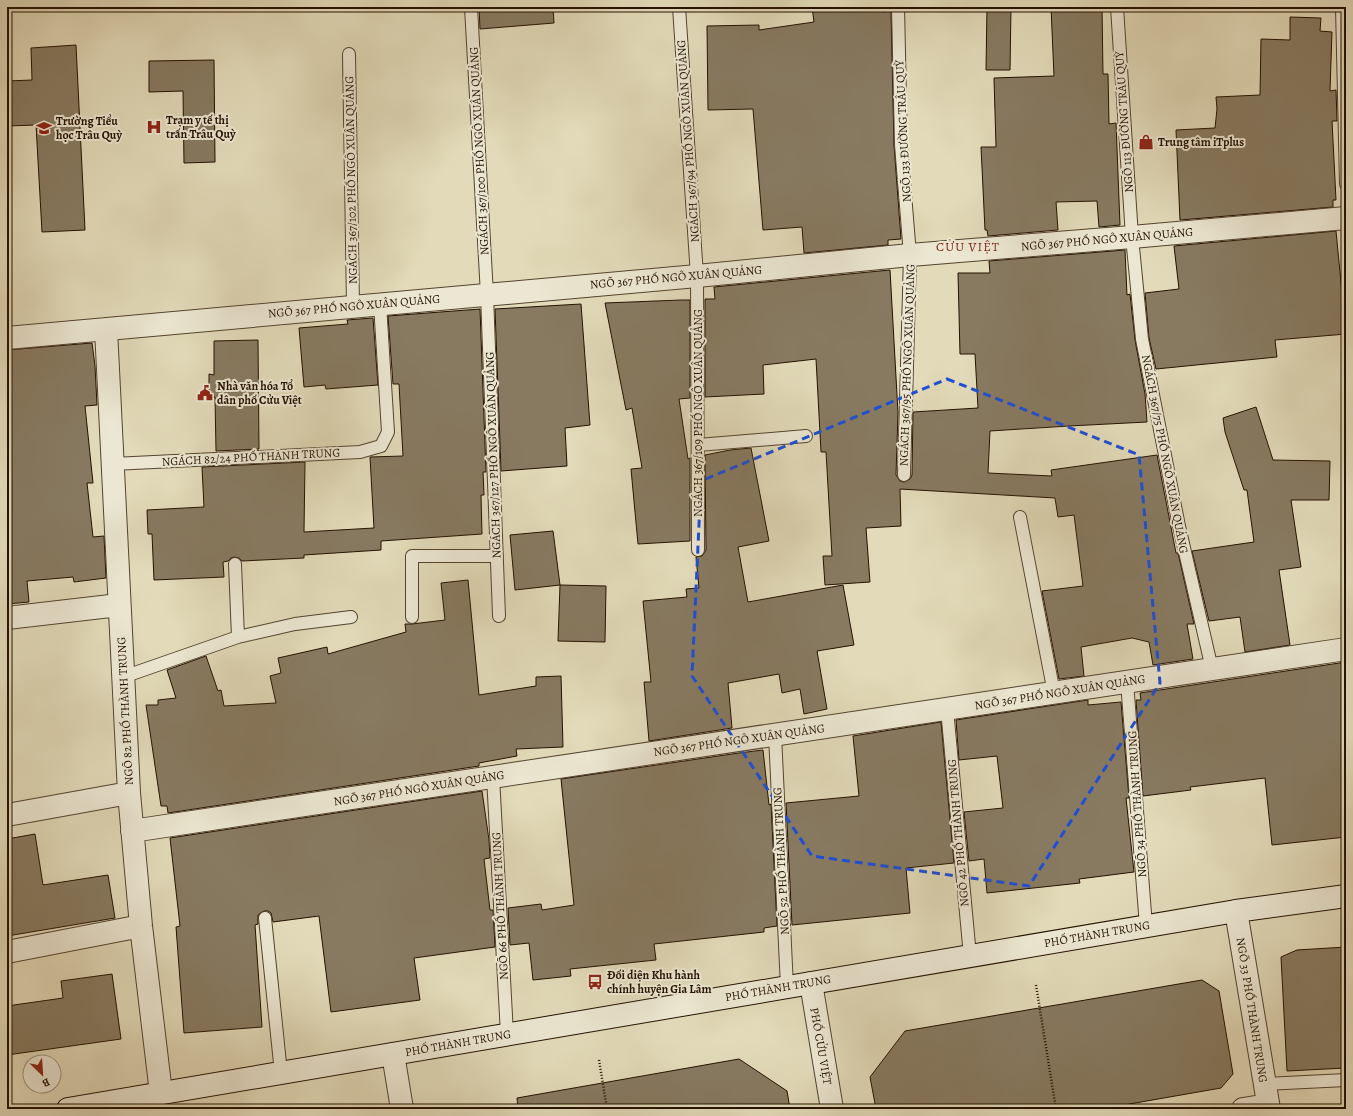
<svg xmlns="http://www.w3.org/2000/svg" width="1353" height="1116" viewBox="0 0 1353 1116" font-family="Alegreya,serif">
<rect width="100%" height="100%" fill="#e2dab9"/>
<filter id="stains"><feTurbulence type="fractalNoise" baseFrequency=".005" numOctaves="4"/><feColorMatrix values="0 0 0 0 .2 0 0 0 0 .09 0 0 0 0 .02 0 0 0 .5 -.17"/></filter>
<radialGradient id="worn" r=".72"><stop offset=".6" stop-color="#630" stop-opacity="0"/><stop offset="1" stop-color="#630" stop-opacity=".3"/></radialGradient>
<path fill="#877a61" stroke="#241101" d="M479,7H553L554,23L480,29Z
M812,7H882L883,12L891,11L894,145L901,239L888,240V245L804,253L802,227L763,230L753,109L708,110L707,26L759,25V30L814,22Z
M987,7H1011L1010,70H986Z
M1051,7H1102L1103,74H1108L1109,124L1116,123L1120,225L1099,227L1097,201L1056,202L1058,230L988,236L987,230H985L981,147H996L994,78L1054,76Z
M1290,17L1321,18L1320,31L1332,32L1330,91L1336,90L1337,121H1332L1336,200H1333V207L1180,220L1176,130L1215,128L1217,109L1216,97L1260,95L1261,39L1290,40Z
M76,45L85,230L42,232L36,125L7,126V81L32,80L31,48Z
M214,60L215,162L184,163L183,91L149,92V61Z
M1336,231L1346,334L1275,340L1277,357L1156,369L1149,338L1145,293L1179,289L1174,246Z
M1125,250L1127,295L1130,294L1135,340L1145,394L1147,422L1069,426L990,431L988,473L1052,476L1051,470L1157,455L1176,553H1178L1194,624H1187L1193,659L1153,665L1149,642L1132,638L1081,647L1084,676L1059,679L1042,591L1083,586L1074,515L1058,517L1055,498L900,489L901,526L866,528L870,582L825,585L823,556H832L826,452H821L816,359L763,365L764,394L705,397V299H715L714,287L890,270L898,413L896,475L900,481L904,482L910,479L912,475L913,412L978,408L975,354H960L958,273H990L989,261Z
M681,300H690V398L679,399L688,459L690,458V541L638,544L631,469L642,468L632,408L626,410L605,303Z
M581,304L590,425L565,428L567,466L501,471L495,309Z
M480,309L486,472H483L484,495H481L482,534L381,541V550L304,555V558L242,561L239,558L234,557L231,558L228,561L223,562L224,577L154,580L152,534H148L147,510L204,507L202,467L305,462L304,532L374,528L370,457L403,456L399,384H393L388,316Z
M373,318L378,385L326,389L325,385L304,387L299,328L348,324L347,320Z
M258,340L259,449L216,451L215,397H209V374L214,375V341Z
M92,343L95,366L97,405L85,406L93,483H87L93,537L104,536L106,578L74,582L73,577L27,581L29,602L7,604V350Z
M1256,407L1273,460L1330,461L1329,500H1291L1301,567L1279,570L1290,645L1245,652L1240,617L1209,621L1192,551L1254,542L1247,490H1244L1225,432L1223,418Z
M751,448L769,541L738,547L748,602L843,585L854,645L817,651L827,709L804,714L800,689L782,693L779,674L728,683L732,728L649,741L644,682H651L643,601L687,597L686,589L699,588L696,557L702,556L706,550L705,455L730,450Z
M553,531L560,585L515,590L510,535Z
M468,580L479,695L536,686V677L561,676L563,747L516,749L517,756L479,763V766L168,813L167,806H161L146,705H158V700L176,698L167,670L206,656L218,691L221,690L224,706L276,703L270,676L281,673L278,658L327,647L328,654L406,632L405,624H412L445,620L441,583Z
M560,585L606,586L605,642L558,641Z
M1346,662V837L1272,845L1265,778L1190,787L1191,790L1143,796L1136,700H1141L1140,693Z
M1088,700V705L1121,702L1129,798H1126L1134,872L1079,879L1080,883L987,893L984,859L969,861L964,812L1003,808L997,756L959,760L956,720Z
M941,722L954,863L906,868L910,913L792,925L786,803L859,796L853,736Z
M763,750L769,805L771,804L777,926L764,928V932L654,944L656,960L570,969L571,976L533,980L529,943L510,945L508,908L541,904L542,910L574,905L561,779L739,753Z
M482,791L489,840L490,858L484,859L490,910H493L495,947L414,958L420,1000L331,1012L319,916L273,922L271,913L268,911H264L258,915V924L255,925L262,1027L184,1033L176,927L180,926L170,838Z
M35,834L43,885L108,875L115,918L7,936V839Z
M1346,947V1068L1287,1071L1281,957L1297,950Z
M112,974L121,1039L7,1055V1006L63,998L61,981Z
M1202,980L1219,991L1233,1074L1221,1088L1101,1109H876L870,1077L905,1031Z
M739,1059L787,1091L790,1109H518L517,1098Z"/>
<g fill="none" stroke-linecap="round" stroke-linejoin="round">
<defs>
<path id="service" d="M471,7L487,295L499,616
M679,7L697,276L698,550
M898,7L901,145L910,255L904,475
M1117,7L1132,237L1142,339L1179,526L1212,669
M1342,7L1346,184
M349,54L353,306
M698,445L806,436
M113,464L360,452L381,446L388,432L380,304
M1020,517L1054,693
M235,564L238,637
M412,617V556H497
M123,677L238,637L295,624L351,617
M1127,682L1146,926
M947,709L970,956
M775,735L787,987
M493,777L507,1034
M265,918L281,1073
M1265,1084L1346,1080"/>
<path id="minor" d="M106,329L129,793L141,926L161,1093
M7,338L697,276L910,255L1132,237L1346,218
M7,618L119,605
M7,815L129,793
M132,831L1346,649
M1236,911L1269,1109
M7,952L141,926
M393,1054L402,1109
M1243,1109L1268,1105"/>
<path id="tertiary" d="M811,983L832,1109"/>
<path id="secondary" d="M68,1109L1236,911L1346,896"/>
</defs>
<use href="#service" stroke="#54432f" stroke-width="14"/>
<use href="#minor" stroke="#54432f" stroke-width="24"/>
<use href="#tertiary" stroke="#54432f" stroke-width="24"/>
<use href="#secondary" stroke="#241101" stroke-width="24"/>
<path stroke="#241101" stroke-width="2.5" stroke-dasharray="1 2" stroke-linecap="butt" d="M1036,985L1056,1109
M599,1060L607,1109"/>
<use href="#service" stroke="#ece7d2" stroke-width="12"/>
<use href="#minor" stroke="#ece7d2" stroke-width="22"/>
<use href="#tertiary" stroke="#ece7d2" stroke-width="22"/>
<use href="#secondary" stroke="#ece7d2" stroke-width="22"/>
</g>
<path fill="none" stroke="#1d4ed8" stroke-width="3" stroke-dasharray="8 5" stroke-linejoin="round" d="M947,379L1139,455L1160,683L1029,886L812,856L692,676L701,481Z"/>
<defs>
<symbol id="hospital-bare" viewBox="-9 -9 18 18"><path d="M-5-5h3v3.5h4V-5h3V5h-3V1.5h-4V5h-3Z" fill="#8f2418" stroke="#ece7d2" stroke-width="2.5" paint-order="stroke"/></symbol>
<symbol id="school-bare" viewBox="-9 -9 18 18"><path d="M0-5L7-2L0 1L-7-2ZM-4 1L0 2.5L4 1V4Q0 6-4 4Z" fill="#8f2418" stroke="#ece7d2" stroke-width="2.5" paint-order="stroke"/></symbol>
<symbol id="shop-bare" viewBox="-9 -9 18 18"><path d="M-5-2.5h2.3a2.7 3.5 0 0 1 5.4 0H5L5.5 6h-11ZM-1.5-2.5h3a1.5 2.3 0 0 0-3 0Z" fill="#8f2418" stroke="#ece7d2" stroke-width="2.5" paint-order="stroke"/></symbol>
<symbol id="civic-bare" viewBox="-9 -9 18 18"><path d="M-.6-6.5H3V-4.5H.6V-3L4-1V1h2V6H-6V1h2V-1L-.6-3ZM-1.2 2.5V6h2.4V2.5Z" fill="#8f2418" stroke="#ece7d2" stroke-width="2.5" paint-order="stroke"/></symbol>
<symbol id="bus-bare" viewBox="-9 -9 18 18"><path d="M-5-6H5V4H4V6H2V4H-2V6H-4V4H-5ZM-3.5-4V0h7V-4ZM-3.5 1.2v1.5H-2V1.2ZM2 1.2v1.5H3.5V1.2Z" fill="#8f2418" stroke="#ece7d2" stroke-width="2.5" paint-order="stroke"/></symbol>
</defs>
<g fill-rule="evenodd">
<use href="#hospital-bare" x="143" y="116" width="22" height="22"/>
<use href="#school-bare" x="33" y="117" width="22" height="22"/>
<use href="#shop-bare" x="1135" y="131" width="22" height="22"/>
<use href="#civic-bare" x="194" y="382" width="22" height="22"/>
<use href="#bus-bare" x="584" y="971" width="22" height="22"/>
</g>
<g text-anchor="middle" stroke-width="4" stroke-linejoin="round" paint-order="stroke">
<g font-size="12" font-weight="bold" fill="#241101" stroke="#ece7d2" text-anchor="start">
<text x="166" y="124">Trạm y tế thị<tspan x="166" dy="14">trấn Trâu Quỳ</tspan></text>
<text x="56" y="125">Trường Tiểu<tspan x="56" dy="14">học Trâu Quỳ</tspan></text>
<text x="1158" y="146">Trung tâm iTplus</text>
<text x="217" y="390">Nhà văn hóa Tổ<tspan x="217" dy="14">dân phố Cửu Việt</tspan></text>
<text x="607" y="979">Đối diện Khu hành<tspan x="607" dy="14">chính huyện Gia Lâm</tspan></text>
</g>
<g font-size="12" fill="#241101" stroke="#ece7d2">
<text transform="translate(1124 122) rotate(-94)" y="4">NGÕ 113 ĐƯỜNG TRÂU QUỲ</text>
<text transform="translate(903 131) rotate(-93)" y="4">NGÕ 133 ĐƯỜNG TRÂU QUỲ</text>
<text transform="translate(688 141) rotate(-94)" y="4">NGÁCH 367/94 PHỐ NGÔ XUÂN QUẢNG</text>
<text transform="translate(479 151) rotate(-93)" y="4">NGÁCH 367/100 PHỐ NGÔ XUÂN QUẢNG</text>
<text transform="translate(351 180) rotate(-91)" y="4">NGÁCH 367/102 PHỐ NGÔ XUÂN QUẢNG</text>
<text transform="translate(1107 239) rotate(-5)" y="4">NGÕ 367 PHỐ NGÔ XUÂN QUẢNG</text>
<text transform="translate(676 277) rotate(-5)" y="4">NGÕ 367 PHỐ NGÔ XUÂN QUẢNG</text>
<text transform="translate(354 306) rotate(-5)" y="4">NGÕ 367 PHỐ NGÔ XUÂN QUẢNG</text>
<text transform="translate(907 365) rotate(-88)" y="4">NGÁCH 367/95 PHỐ NGÔ XUÂN QUẢNG</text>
<text transform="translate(698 413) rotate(-90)" y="4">NGÁCH 367/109 PHỐ NGÔ XUÂN QUẢNG</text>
<text transform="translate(1165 454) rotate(79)" y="4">NGÁCH 367/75 PHỐ NGÔ XUÂN QUẢNG</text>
<text transform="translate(493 455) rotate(-92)" y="4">NGÁCH 367/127 PHỐ NGÔ XUÂN QUẢNG</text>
<text transform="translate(251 457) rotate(-3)" y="4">NGÁCH 82/24 PHỐ THÀNH TRUNG</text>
<text transform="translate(1060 692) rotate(-9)" y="4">NGÕ 367 PHỐ NGÔ XUÂN QUẢNG</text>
<text transform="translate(125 711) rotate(-93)" y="4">NGÕ 82 PHỐ THÀNH TRUNG</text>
<text transform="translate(739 740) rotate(-8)" y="4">NGÕ 367 PHỐ NGÔ XUÂN QUẢNG</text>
<text transform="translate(419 788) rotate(-9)" y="4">NGÕ 367 PHỐ NGÔ XUÂN QUẢNG</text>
<text transform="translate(1137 804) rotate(-94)" y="4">NGÕ 34 PHỐ THÀNH TRUNG</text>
<text transform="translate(958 833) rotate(-95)" y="4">NGÕ 42 PHỐ THÀNH TRUNG</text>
<text transform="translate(781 861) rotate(-93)" y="4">NGÕ 52 PHỐ THÀNH TRUNG</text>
<text transform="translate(500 906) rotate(-93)" y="4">NGÕ 66 PHỐ THÀNH TRUNG</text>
<text transform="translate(1097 934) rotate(-10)" y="4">PHỐ THÀNH TRUNG</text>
<text transform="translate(778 988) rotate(-10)" y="4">PHỐ THÀNH TRUNG</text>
<text transform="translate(1252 1010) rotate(81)" y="4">NGÕ 33 PHỐ THÀNH TRUNG</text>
<text transform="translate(458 1043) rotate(-10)" y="4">PHỐ THÀNH TRUNG</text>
<text transform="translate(821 1046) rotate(80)" y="4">PHỐ CỬU VIỆT</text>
</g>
<g font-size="13" letter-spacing="1" fill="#7a1f14" stroke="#ece7d2">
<text x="968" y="251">CỬU VIỆT</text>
</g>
</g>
<rect width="1353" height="1116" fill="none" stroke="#e2dab9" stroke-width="24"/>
<rect x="8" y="8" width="1337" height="1100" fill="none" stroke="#241101" stroke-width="2"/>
<rect x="12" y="12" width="1329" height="1092" fill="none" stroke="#241101"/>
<g transform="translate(42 1074) rotate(155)"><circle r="19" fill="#ece7d2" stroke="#9c917e"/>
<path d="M0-3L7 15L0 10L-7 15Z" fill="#8f2418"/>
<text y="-6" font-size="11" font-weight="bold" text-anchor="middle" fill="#241101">B</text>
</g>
<rect width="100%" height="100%" filter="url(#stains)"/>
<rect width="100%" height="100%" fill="url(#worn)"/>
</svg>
